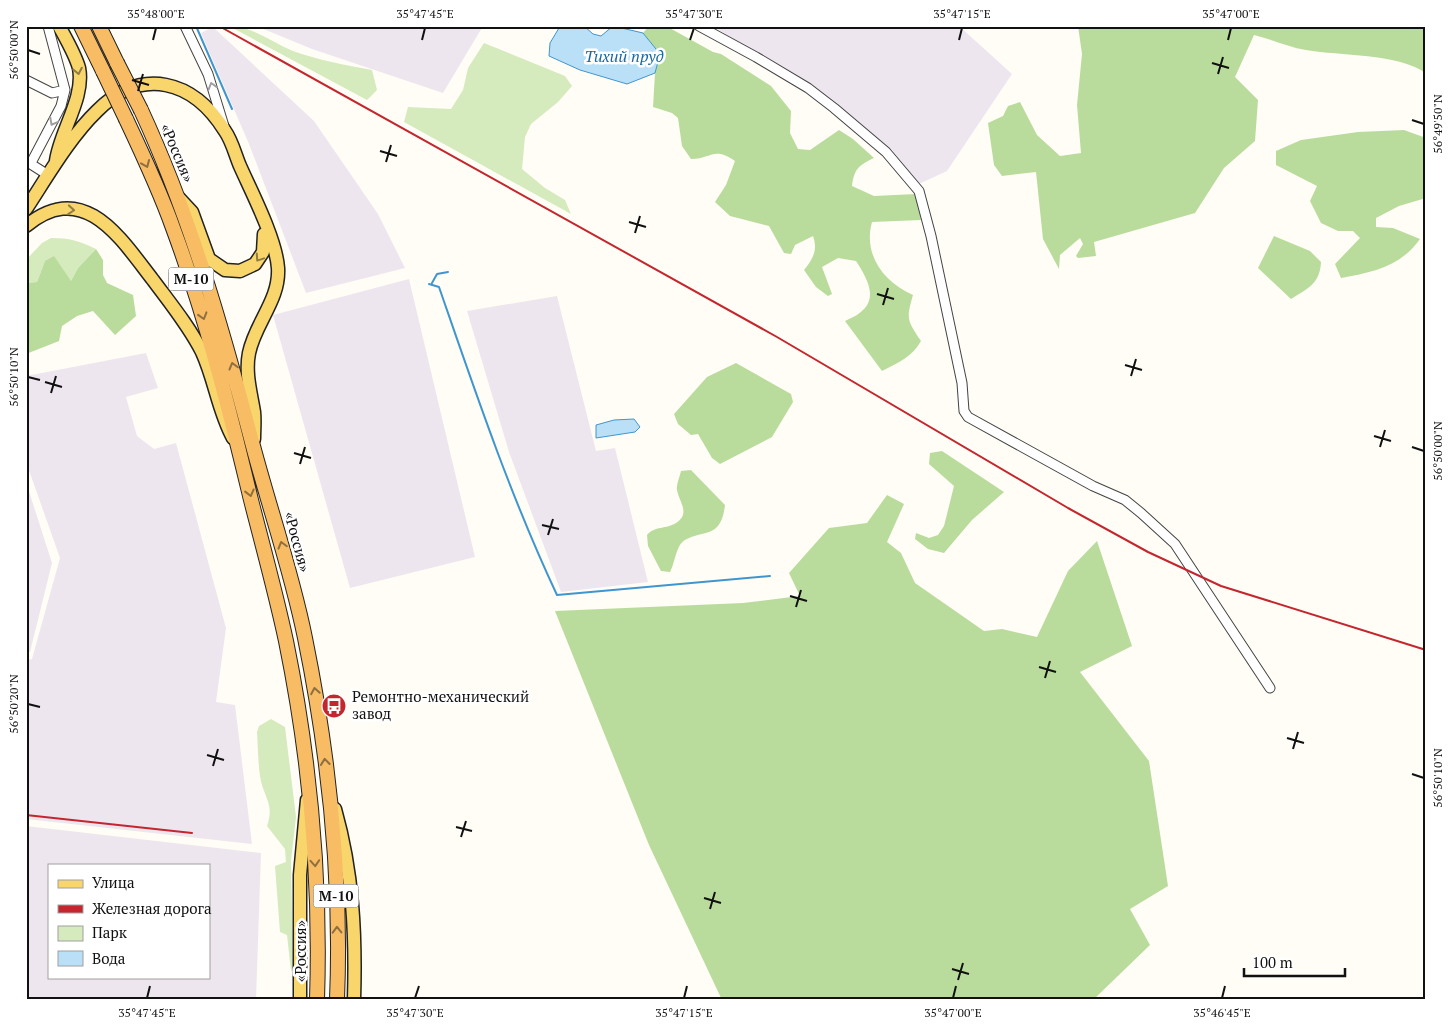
<svg xmlns="http://www.w3.org/2000/svg" width="1452" height="1026" viewBox="0 0 1452 1026" font-family="'PT Serif',serif">
<rect width="100%" height="100%" fill="#fffdf5"/>
<path fill="#eee6ef" fill-rule="evenodd" d="M256,26H483L443,93L312,49Z
M713,26H959L1012,74L947,171L919,184L891,149L836,105Z
M213,27L314,121L378,214L405,268L306,293L249,144L201,33Z
M409,279L475,557L350,588L273,315Z
M557,296L596,451L615,448L648,582L561,592L509,452L467,311Z
M146,353L158,388L126,397L137,436L154,449L176,443L226,628L216,702L235,705L252,844L26,819V660L32,659L60,558L26,462V376Z
M26,482L52,563L30,652H26Z
M26,826L261,853L256,1000H26ZM49,865H209V977H49Z"/>
<path fill="#d5ebbd" d="M229,26C252,26 271,42 293,51C318,60 345,65 372,70L377,90L367,100Z
M484,43L565,76L572,86L558,102L531,124L525,137L522,169L545,188L565,200L571,214L404,122L408,107L451,109L463,90L468,68Z
M51,238C69,238 80,241 96,249L78,268L71,281L45,261L37,282L26,283V260L42,243Z
M271,719L285,727L296,817L291,861L293,971H291L287,935L280,932L275,866L286,862L285,849L267,826C275,803 263,797 260,776C258,762 258,747 257,732L259,726Z"/>
<path fill="#b9dc9c" d="M649,26H666L713,52L721,54L771,86L791,111L790,133L798,149L810,150L839,130L853,139L874,158C859,165 854,169 852,186L874,196L916,194L921,220L872,222C863,254 883,282 913,295C906,319 907,320 921,341C913,356 898,363 882,371L845,321C880,307 873,287 856,261L838,258L822,267L832,294L828,296L816,287L804,270C813,259 818,250 813,236L795,245L791,254L784,253L769,226L730,216L715,202L726,185L735,161C713,146 712,159 691,159L682,146L678,118L672,113L653,107L655,73L660,54L643,33Z
M1078,26H1426V73C1396,53 1341,56 1306,50C1288,47 1271,39 1254,35L1235,77L1258,100L1255,141L1224,168L1195,213L1094,242L1096,256L1078,258L1076,256L1083,244L1080,238L1060,255L1059,269L1043,239L1036,172L1002,176L994,165L988,123L1003,116L1008,106L1020,102L1037,135L1060,156L1081,153L1077,105L1082,54Z
M1404,130L1426,138V198L1399,206L1376,218V227L1393,228L1420,239C1400,267 1373,272 1341,278L1335,264L1360,238L1353,231H1338L1321,223L1310,201L1317,186L1276,165V151L1301,140L1358,132Z
M1274,236L1310,251L1321,262C1320,283 1309,288 1291,299L1258,268Z
M96,249L103,260V275L107,283L133,295L136,316L115,335L93,311L77,316L62,326L59,341L26,354V283L37,282L45,261L54,256L71,281L78,268Z
M736,363L791,394L793,402L772,437L720,464L712,458L698,434L691,435L678,424L674,414L707,377Z
M942,451L1004,492L972,520L944,553L928,549L915,539L916,533L929,538L938,535L944,526L954,486L929,464L930,453Z
M691,470L725,505C721,539 705,529 685,540C676,545 675,563 670,572L661,571L648,546L647,535C654,526 667,529 676,523C691,513 679,502 677,490C676,485 680,476 681,471Z
M887,495L904,504L887,542L901,553L915,583L984,631L1002,629L1037,637L1068,571L1097,541L1132,646L1080,672L1149,761L1168,886L1130,909L1150,945L1093,1000H722L649,845L555,611L743,603L800,596L789,573L829,528L867,523Z"/>
<path fill="#b9e0f7" stroke="#3f96cf" d="M568,26H584L593,34L601,36L613,26L643,33L660,54L655,73L627,84L580,70L549,56L550,43L559,28Z
M634,419L640,427L635,432L596,438V425L614,420Z"/>
<g fill="none" stroke-linecap="round" stroke-linejoin="round">
<path stroke="#3f96cf" stroke-width="2" d="M196,26L232,109
M432,283L437,274L448,272
M429,284L439,287C475,391 510,495 557,595L770,576"/>
<defs>
<path id="minor" d="M185,26L208,74L224,126
M699,26L756,57L808,88L834,108L886,152L919,191L931,236L962,383L964,411L968,417L1093,486L1125,500L1141,513L1175,544L1270,688
M26,80L52,93L65,90
M26,161L48,175
M31,163L61,106L65,90L48,26"/>
<path id="primary" d="M56,161C60,131 85,98 79,68C75,54 66,39 59,26
M179,198L192,212L209,259L225,270L240,271L255,264L263,252L264,234
M26,209C47,177 70,137 97,111C142,66 193,80 225,131C232,141 235,154 240,166C252,193 276,239 278,268C280,300 255,323 249,353C245,373 251,393 254,412C255,421 254,430 254,439
M26,226C84,178 121,239 153,280C170,303 189,326 202,352C215,380 218,411 233,438
M335,809C353,873 356,934 354,1000
M300,1000V875L307,800"/>
<path id="trunk" d="M81,26L103,71
M99,26L117,63
M141,110C191,218 223,331 253,446C270,510 292,573 305,638C329,756 342,879 337,1000
M126,119C143,155 160,191 173,228C206,317 229,408 251,500C263,547 276,594 286,641C310,759 321,880 317,1000"/>
</defs>
<use href="#minor" stroke="#444" stroke-width="11"/>
<use href="#primary" stroke="#222" stroke-width="15"/>
<use href="#trunk" stroke="#222" stroke-width="16"/>
<use href="#minor" stroke="#fff" stroke-width="9"/>
<use href="#primary" stroke="#f9d66b" stroke-width="12"/>
<use href="#trunk" stroke="#f7bc64" stroke-width="14"/>
<path stroke="#c4262e" stroke-width="2" d="M219,26L777,337L1068,508L1148,552L1221,586L1426,650
M26,815L192,833"/>
<defs>
<path id="trunk-bridge" d="M117,63L141,110
M103,71L126,119"/>
</defs>
<use href="#trunk-bridge" stroke="#222" stroke-width="16" stroke-linecap="butt"/>
<use href="#trunk-bridge" stroke="#f7bc64" stroke-width="14"/>
</g>
<defs><path id="oneway-chevron" d="M-2-3.5L2.5 0L-2 3.5" fill="none" stroke-width="1.6" stroke-linecap="round" stroke-linejoin="round" transform="scale(1.25)"/></defs>
<g stroke="#917d42">
<use href="#oneway-chevron" transform="translate(78 71) rotate(79)"/>
<use href="#oneway-chevron" transform="translate(71 210) rotate(5)"/>
<use href="#oneway-chevron" transform="translate(259 258) rotate(124)"/>
</g>
<g stroke="#a0a0a0">
<use href="#oneway-chevron" transform="translate(212 86) rotate(-107)"/>
<use href="#oneway-chevron" transform="translate(53 122) rotate(118)"/>
</g>
<g stroke="#906f3f">
<use href="#oneway-chevron" transform="translate(146 164) rotate(67)"/>
<use href="#oneway-chevron" transform="translate(203 316) rotate(73)"/>
<use href="#oneway-chevron" transform="translate(233 366) rotate(-105)"/>
<use href="#oneway-chevron" transform="translate(250 493) rotate(76)"/>
<use href="#oneway-chevron" transform="translate(282 545) rotate(-106)"/>
<use href="#oneway-chevron" transform="translate(315 691) rotate(-100)"/>
<use href="#oneway-chevron" transform="translate(325 762) rotate(-96)"/>
<use href="#oneway-chevron" transform="translate(315 863) rotate(86)"/>
<use href="#oneway-chevron" transform="translate(337 930) rotate(-91)"/>
</g>
<path fill="none" stroke="#111" stroke-width="2" d="M153,40L156,28M422,40L425,28M690,40L694,28M959,40L962,28M1228,40L1231,28M28,50L40,54M1212,63L1229,68M1218,74L1223,57M132,80L149,85M138,91L143,74M1412,120L1424,124M380,151L397,156M386,162L391,145M629,222L646,227M635,233L640,216M877,294L894,299M883,305L888,288M1125,365L1142,370M1131,376L1136,359M28,377L40,380M45,382L62,387M51,393L56,376M1374,436L1391,441M1380,447L1385,430M1412,447L1424,451M294,453L311,458M300,464L305,447M542,525L559,529M548,535L553,519M790,596L807,601M796,607L801,590M1039,667L1056,672M1045,678L1050,661M28,704L40,707M1287,738L1304,743M1293,749L1298,732M207,755L224,760M213,766L218,749M1412,774L1424,778M456,827L472,831M461,837L466,821M704,898L721,903M710,909L715,892M952,969L969,974M958,980L963,963M147,998L150,986M415,998L419,986M684,998L687,986M953,998L956,986M1222,998L1225,986"/>
<defs>
<symbol id="bus-disc" viewBox="-11 -11 22 22"><circle r="9.5" fill="#c4262e" stroke="#fff"/><path d="M-5-6H5V4H4V6H2V4H-2V6H-4V4H-5ZM-3.5-4V0h7V-4ZM-3.5 1.2v1.5H-2V1.2ZM2 1.2v1.5H3.5V1.2Z" fill="#fff"/></symbol>
</defs>
<g fill-rule="evenodd">
<use href="#bus-disc" x="320" y="692" width="28" height="28"/>
</g>
<g text-anchor="middle" stroke-width="5" stroke-linejoin="round" paint-order="stroke">
<g fill="#fff" stroke="#585858" stroke-width="1">
<rect x="168.5" y="267.5" width="45" height="23" rx="4"/>
<rect x="313.5" y="884.5" width="45" height="23" rx="4"/>
</g>
<g font-size="14" font-weight="bold" fill="#111">
<text x="191" y="284">М-10</text>
<text x="336" y="901">М-10</text>
</g>
<g font-size="15" fill="#111" stroke="#fff">
<text transform="translate(177 153) rotate(67)" y="5">«Россия»</text>
<text transform="translate(297 542) rotate(75)" y="5">«Россия»</text>
<text transform="translate(301 951) rotate(-90)" y="5">«Россия»</text>
</g>
<g font-size="15" fill="#111" stroke="#fff" text-anchor="start">
<text x="352" y="702">Ремонтно-механический<tspan x="352" dy="17">завод</tspan></text>
</g>
<g font-size="16" font-style="italic" fill="#1768a6" stroke="#fff">
<text x="624" y="62">Тихий пруд</text>
</g>
</g>
<rect width="1452" height="1026" fill="none" stroke="#ffffff" stroke-width="55"/>
<rect x="48" y="864" width="162" height="115" fill="#ffffff" stroke="#a0a0a0"/>
<rect x="58" y="880" width="25" height="8" fill="#f9d66b" stroke="#a0a0a0"/>
<text x="92" y="888" font-size="15" fill="#111111">Улица</text>
<rect x="58" y="905" width="25" height="8" fill="#c4262e" stroke="#a0a0a0"/>
<text x="92" y="914" font-size="15" fill="#111111">Железная дорога</text>
<rect x="58" y="926" width="25" height="15" fill="#d5ebbd" stroke="#a0a0a0"/>
<text x="92" y="938" font-size="15" fill="#111111">Парк</text>
<rect x="58" y="951" width="25" height="15" fill="#b9e0f7" stroke="#a0a0a0"/>
<text x="92" y="964" font-size="15" fill="#111111">Вода</text>
<path d="M1244 968v8h101v-8" fill="none" stroke="#111111" stroke-width="2.5"/>
<text x="1252" y="968" font-size="15" fill="#111111" stroke="#ffffff" stroke-width="4" paint-order="stroke">100 m</text>
<rect x="28" y="28" width="1396" height="970" fill="none" stroke="#111" stroke-width="2"/>
<g font-size="12" text-anchor="middle" fill="#111">
<text x="156" y="18">35°48'00"E</text>
<text x="425" y="18">35°47'45"E</text>
<text x="694" y="18">35°47'30"E</text>
<text x="962" y="18">35°47'15"E</text>
<text x="1231" y="18">35°47'00"E</text>
<text transform="translate(14 50) rotate(-90)" y="4">56°50'00"N</text>
<text transform="translate(1438 124) rotate(-90)" y="4">56°49'50"N</text>
<text transform="translate(14 377) rotate(-90)" y="4">56°50'10"N</text>
<text transform="translate(1438 451) rotate(-90)" y="4">56°50'00"N</text>
<text transform="translate(14 704) rotate(-90)" y="4">56°50'20"N</text>
<text transform="translate(1438 778) rotate(-90)" y="4">56°50'10"N</text>
<text x="147" y="1017">35°47'45"E</text>
<text x="415" y="1017">35°47'30"E</text>
<text x="684" y="1017">35°47'15"E</text>
<text x="953" y="1017">35°47'00"E</text>
<text x="1222" y="1017">35°46'45"E</text>
</g>
</svg>
